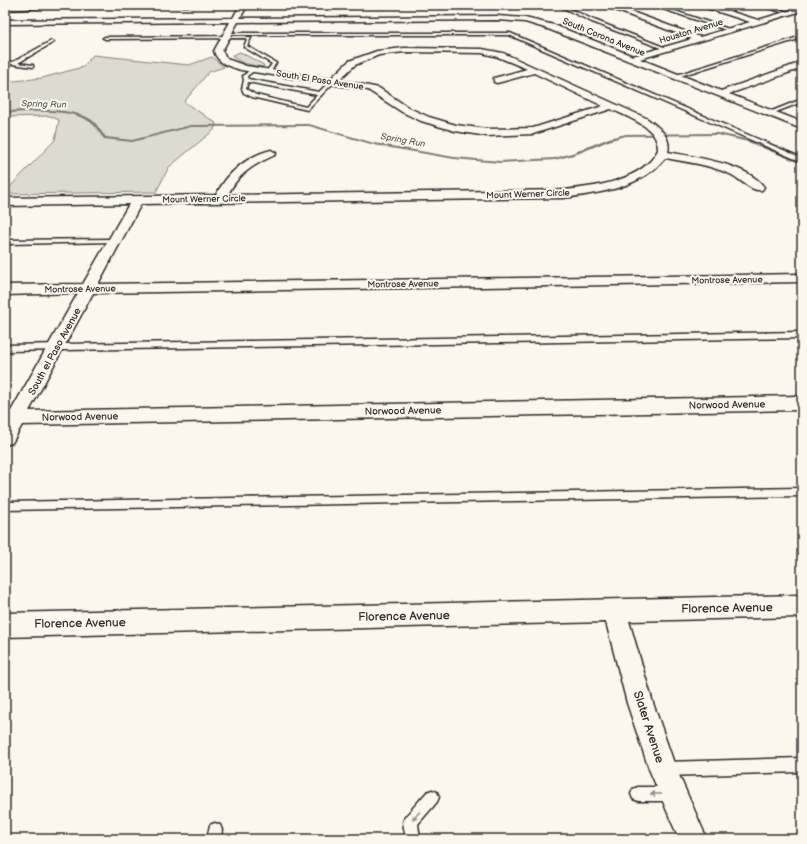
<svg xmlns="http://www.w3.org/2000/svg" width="807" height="844" viewBox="0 0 807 844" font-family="'Balsamiq Sans',sans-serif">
<rect width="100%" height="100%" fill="#fbf7ec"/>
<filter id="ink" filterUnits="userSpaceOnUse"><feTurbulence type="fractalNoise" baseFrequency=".025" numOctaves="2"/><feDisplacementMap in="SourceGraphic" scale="8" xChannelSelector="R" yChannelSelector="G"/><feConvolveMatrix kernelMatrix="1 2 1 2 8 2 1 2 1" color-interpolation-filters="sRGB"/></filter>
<g filter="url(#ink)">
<path fill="#dddad0" stroke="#84827e" d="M240,52L264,65V66L261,67L243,63L231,56Z
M93,55L189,65L212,57L224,67L209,72L184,102L216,123L214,130L169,167L156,192L5,194V192L55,140L59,120L50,116L5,117V82L42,78L83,67Z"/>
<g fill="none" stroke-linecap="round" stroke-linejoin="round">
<path fill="#7b7a75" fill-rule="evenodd" d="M25,110C45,110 75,108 92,120C98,125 101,132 106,137L132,140L191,125L309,124L374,143L454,157L500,161L555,158L575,152L609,138L626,134L718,133L750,140L802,162V164L748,142L718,135L626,136L611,140L577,154L555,160L500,163L454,159L374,145L309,126L191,127L132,142L104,139C99,133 96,126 90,122C72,108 27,112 5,113V111Z"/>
<defs>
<path id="lane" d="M246,5L40,8L5,10V8L40,6Z
M557,5H562L594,20L669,49L666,50L592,22Z
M651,5H657L732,30L729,31Z
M759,5H765L791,13L788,14Z
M227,33H510L802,158V162L509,35H226Z
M245,36L251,38L247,46L276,63L270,73L266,72L272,64L244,47L247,39L245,38L105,39L103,38L105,37Z
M802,36V38L677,77L673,76Z
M51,41L54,42L18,63L33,65V67L5,63V61L13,62Z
M251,69L255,70L247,76L248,79L319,92L331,80L335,81L307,110L252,97L244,93L242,89L244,80L243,76ZM248,82L317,95L306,107L256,95L246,89Z
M802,99V102L771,114L767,113Z
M114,239L117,241L116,242L5,244V240Z
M802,332V338L5,351V345Z
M802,488V496L5,510V502Z
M802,758V772L665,776L660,774L658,769L660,764L665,762Z
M638,787H671L676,789L678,794L676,799L671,801H638L633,799L631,794L633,789Z
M432,790L437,792L439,797L437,802L418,824L420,839H406L403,822L405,817L427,792Z
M215,823L220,825L222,830L221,839H207L210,825Z"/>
<path id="street" d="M240,5H248L240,18L497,16L525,18L554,25L633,56L692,39L602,5H613L700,37L750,22L697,5H709L758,20L802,7V11L640,59L721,91L802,62V68L729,94L802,122V129L548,29L525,22L497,20L238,22L222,51L227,59L246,66L330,79L349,61L377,51L404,48L482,49L503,53L646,118C657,126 672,136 668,152C695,157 748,164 764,187L762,190C752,192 741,180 732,175C711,165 688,162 665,158C641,188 600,193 564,198L141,204L98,284L802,274V282L93,293L29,411L802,396V410L22,425L12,443L5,445V411H11L78,293L5,295V285L83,284L129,204L5,206V198L216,195C227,173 247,156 271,150L276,153L275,155C255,164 237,174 228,195L564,190C594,187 643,181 658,150C659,127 629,118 611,109L533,134L487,136L455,131L421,121L402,112L368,90L241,70C229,66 218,64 214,51L230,22L5,24V20L233,18ZM404,52L482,53L498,57L527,69L494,78V82L497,83L534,73L603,106L533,128L487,129L456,125L429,117L409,108L379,88L339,80L355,65L379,55Z
M802,595V617L629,621L653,703L675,766L707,839H679L649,769L627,703L606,622L5,637V613Z"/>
</defs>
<use href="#lane" stroke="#2b2b2b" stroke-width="3"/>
<use href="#street" stroke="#2b2b2b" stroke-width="3"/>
<use href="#lane" fill="#fbf7ec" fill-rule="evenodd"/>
<use href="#street" fill="#fbf7ec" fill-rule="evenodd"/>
</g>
<defs><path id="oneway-solid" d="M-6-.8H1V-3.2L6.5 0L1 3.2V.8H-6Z"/></defs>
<g fill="#93918c">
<use href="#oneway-solid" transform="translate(656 794) rotate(179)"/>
<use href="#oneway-solid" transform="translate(416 816) rotate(130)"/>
</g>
</g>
<g text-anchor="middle" stroke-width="4" stroke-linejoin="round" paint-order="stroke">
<g font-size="9" fill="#2b2b2b" stroke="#fbf7ec">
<text transform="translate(691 31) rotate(-17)" y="3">Houston Avenue</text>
<text transform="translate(604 37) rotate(22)" y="3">South Corona Avenue</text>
<text transform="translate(320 80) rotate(9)" y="3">South El Paso Avenue</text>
<text transform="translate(528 194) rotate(-2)" y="3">Mount Werner Circle</text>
<text transform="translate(204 199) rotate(-1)" y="3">Mount Werner Circle</text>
<text transform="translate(727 280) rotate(-1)" y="3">Montrose Avenue</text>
<text transform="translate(403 284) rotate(-1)" y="3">Montrose Avenue</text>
<text transform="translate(80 289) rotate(-1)" y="3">Montrose Avenue</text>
</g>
<g font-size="9" font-style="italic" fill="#5a5956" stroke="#fbf7ec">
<text transform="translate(44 104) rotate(2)" y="3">Spring Run</text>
<text transform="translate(403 140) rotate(10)" y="3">Spring Run</text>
</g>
<g font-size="10" fill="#2b2b2b" stroke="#fbf7ec">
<text transform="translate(54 351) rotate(-61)" y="4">South el Paso Avenue</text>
<text transform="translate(727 404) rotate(-1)" y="4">Norwood Avenue</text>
<text transform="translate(403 410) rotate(-1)" y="4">Norwood Avenue</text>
<text transform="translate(80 416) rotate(-1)" y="4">Norwood Avenue</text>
</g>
<g font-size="12" fill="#2b2b2b" stroke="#fbf7ec">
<text transform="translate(727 608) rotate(-1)" y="4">Florence Avenue</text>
<text transform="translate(404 616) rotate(-1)" y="4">Florence Avenue</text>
<text transform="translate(80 623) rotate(-1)" y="4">Florence Avenue</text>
<text transform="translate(649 727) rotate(72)" y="4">Slater Avenue</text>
</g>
</g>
<rect width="807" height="844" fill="none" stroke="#fbf7ec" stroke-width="20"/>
<rect x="10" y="10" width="787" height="824" fill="none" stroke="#2b2b2b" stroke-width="1.5" filter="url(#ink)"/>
</svg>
